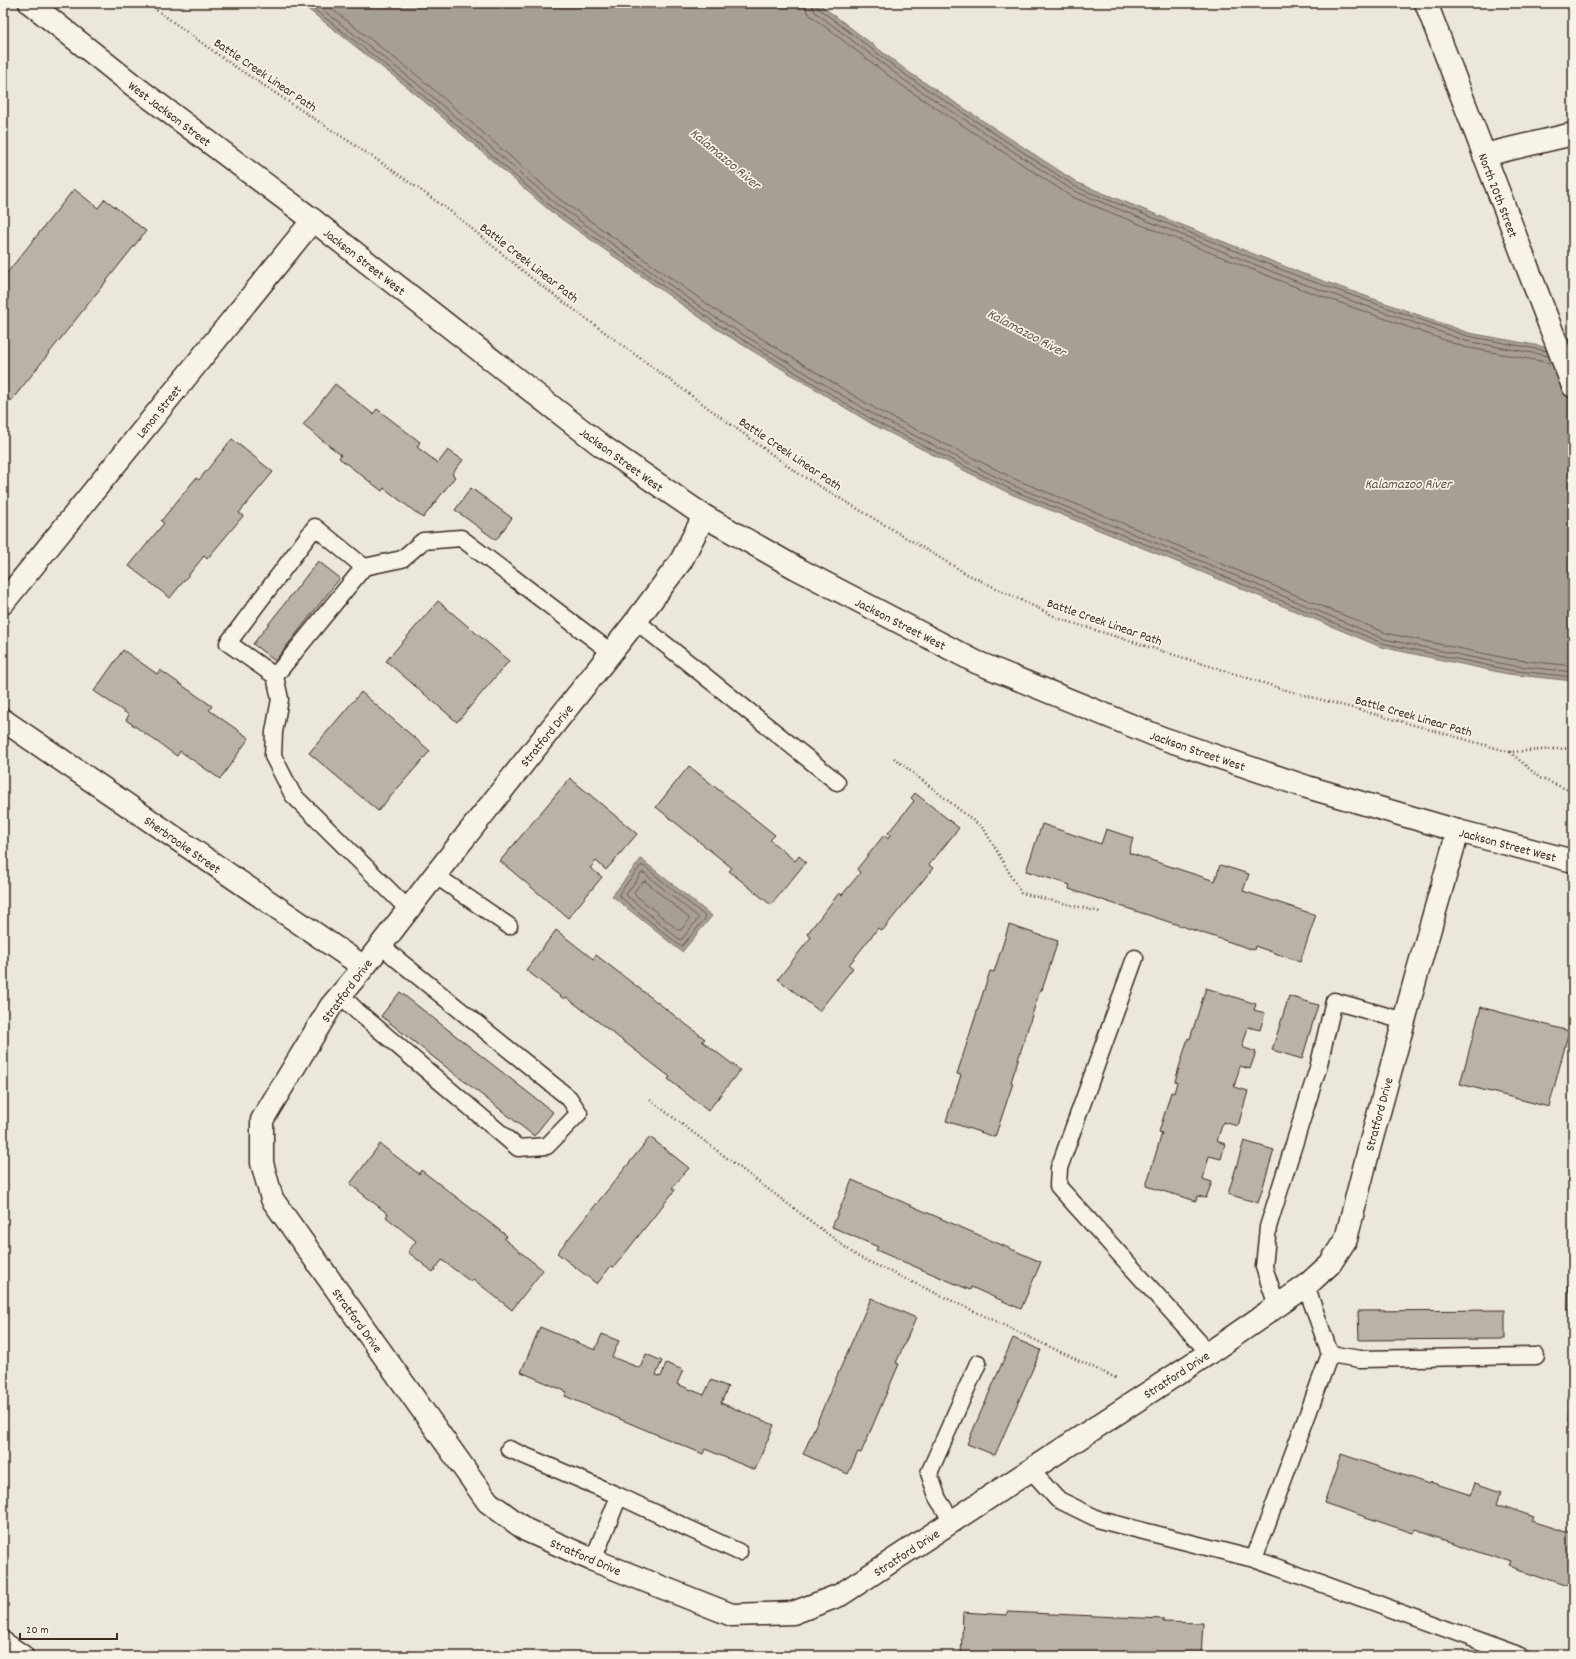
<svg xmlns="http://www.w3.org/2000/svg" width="1576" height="1659" viewBox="0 0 1576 1659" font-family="Dekko,sans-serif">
<rect width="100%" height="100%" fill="#ece7dc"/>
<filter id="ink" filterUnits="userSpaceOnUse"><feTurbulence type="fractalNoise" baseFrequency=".025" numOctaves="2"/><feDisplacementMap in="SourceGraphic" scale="8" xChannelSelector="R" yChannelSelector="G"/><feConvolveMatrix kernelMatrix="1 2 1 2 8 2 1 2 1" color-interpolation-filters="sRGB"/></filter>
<g filter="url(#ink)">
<path fill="#a89f93" stroke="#7c7064" d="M300,3H818L910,73L1078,183L1301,273L1469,333L1573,352V681L1508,674L1381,647L1204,573L1011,494L872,424L712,326L549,210L410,89Z
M641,859L712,916L682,952L612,896Z"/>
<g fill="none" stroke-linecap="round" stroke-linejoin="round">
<path stroke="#67594d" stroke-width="1" d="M306,3L412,86L551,207L714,322L874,421L1012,490L1206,569L1382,643L1509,670L1573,677
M314,3L415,82L555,203L716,318L876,416L1014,486L1208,564L1384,639L1509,665L1573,672
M324,3L419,77L558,198L720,313L879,411L1017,480L1210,559L1386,633L1510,659L1573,666
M805,3L806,10L811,16L901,85L1072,197L1296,287L1464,347L1551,363
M811,3L815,12L904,80L1074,191L1298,282L1466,341L1549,356
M816,3L818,8L907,76L1076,187L1300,277L1467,336L1547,351
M641,866H644L705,916V919L682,946H680L619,896V894Z
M642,873H644L698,917V919L682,939H679L626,895Z
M645,881L689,918V920L681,930H678L634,894C634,890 641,882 645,881Z"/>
</g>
<path fill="#bab2a7" stroke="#3b2a1e" d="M74,189L98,208L105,199L146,231L11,401L3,394V278Z
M335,384L373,414L377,409L420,442L417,447L438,463L448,450L463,460L452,474L455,477L423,518L384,488L382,491L339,458L341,455L303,425Z
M232,439L273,472L239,513L243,516L207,559L204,556L170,598L129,566L164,523L161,521L196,478L199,480Z
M471,488L512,518L496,540L455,510Z
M318,561L340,578L275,661L253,644Z
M438,601L509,661L457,722L386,661Z
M123,650L157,674L160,670L212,706L209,710L249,738L220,779L180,751L177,756L126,720L129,715L94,691Z
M361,692L430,751L378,811L309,753Z
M689,766L775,835L770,840L795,861L799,856L806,862L771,905L729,871L732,868L656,807Z
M570,778L637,834L606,870L596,861L590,868L602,877L568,918L500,861Z
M915,793L959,828L929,865L933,868L882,931L878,928L849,965L853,968L819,1011L778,979L811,937L807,934L839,893L842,895L860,873L857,869L884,835L888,839L890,835L888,833L914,801L911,798Z
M1042,824L1101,844L1106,829L1133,838L1129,853L1215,881L1220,865L1249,874L1243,891L1316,915L1300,962L1255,946L1254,950L1069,889L1070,885L1026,871Z
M1009,925L1058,941L1042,990H1040L1011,1082L1013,1083L995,1137L946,1121L961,1075L957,1074L990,971L994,972Z
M556,930L593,959L596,955L705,1039L702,1041L740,1070L708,1111L668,1079L670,1077L566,997L564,999L526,970Z
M1206,988L1256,1004L1254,1010L1265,1013L1260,1030L1248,1027L1242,1047L1256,1052L1250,1069L1240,1066L1234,1087L1248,1091L1238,1126L1223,1122L1217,1141L1225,1144L1221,1159L1209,1156L1203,1179L1212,1182L1206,1198L1198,1196L1196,1201L1146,1186L1162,1133L1159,1132L1171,1092L1174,1093L1177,1082L1175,1081L1188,1038L1190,1039Z
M400,992L553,1112L534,1136L381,1016Z
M1289,996L1318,1005L1302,1059L1272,1050Z
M1481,1007L1569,1031L1549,1107L1460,1084Z
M650,1137L689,1168L672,1188L675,1190L614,1267L611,1266L597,1284L557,1253Z
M1244,1141L1274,1150L1258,1203L1228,1194Z
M380,1144L419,1174L421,1170L507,1236L504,1239L543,1270L512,1310L473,1279L471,1282L442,1260L433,1272L408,1252L416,1241L386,1217L388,1214L350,1184Z
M852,1180L1041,1262L1021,1309L971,1287L970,1290L876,1250L878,1247L832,1227Z
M1570,1250H1573V1478H1571L1573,1423H1568L1572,1311L1568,1310Z
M871,1298L916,1318L896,1363L899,1364L861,1453L858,1452L848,1474L803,1454Z
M1505,1310V1339L1359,1340L1358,1311Z
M540,1327L595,1350L602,1334L619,1341L612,1357L640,1368L646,1354L662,1361L656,1375L661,1377L666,1363L683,1370L677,1384L704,1395L711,1380L728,1387L721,1403L774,1425L755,1470L705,1449L703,1454L565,1396L567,1392L521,1372Z
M1013,1338L1041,1350L995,1455L967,1444Z
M1341,1454L1429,1484L1430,1482L1471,1495L1475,1483L1501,1492L1497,1504L1534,1517L1532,1521L1573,1534V1589L1509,1567L1511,1563L1415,1530L1413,1533L1324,1503Z
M963,1612L1007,1615V1612L1163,1619V1622L1203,1623L1201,1656H961Z"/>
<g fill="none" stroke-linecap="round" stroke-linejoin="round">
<defs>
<path id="service" d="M636,621L837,782
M275,676L228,643L315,527L364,567
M435,875L509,926
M408,909L293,795L273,756L274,732L280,699L275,676L364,567L402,559L423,541L461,538L612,653
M1135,958L1059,1168L1058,1186L1209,1353
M341,995L357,1011L518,1148L547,1146L579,1113L569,1098L398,960L380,944
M1277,1306L1264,1267L1268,1227L1318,1068L1334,1001L1404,1021
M1330,1354L1360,1359L1536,1356
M509,1449L619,1496L739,1552
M1030,1469L1057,1499L1100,1520L1254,1559L1521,1656
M952,1521L938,1499L929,1473L978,1363
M1254,1559L1330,1354L1306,1286
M593,1560L619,1496"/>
<path id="minor" d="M1484,155L1573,134
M704,516L681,561L636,621L435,875L364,967L331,1006L262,1120V1163L272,1199L488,1502L526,1530L593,1560L732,1615L793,1613L840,1595L1209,1353L1306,1286L1330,1264L1346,1239L1370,1145L1416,977L1458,831
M3,603L313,220
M3,720L364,967"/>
<path id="tertiary" d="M30,3L133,85L313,220L602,446L704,516L796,568L976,662L1162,738L1307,787L1458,831L1573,861
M1426,3L1573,386"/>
<path id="trunk" d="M3,1643L22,1656"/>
</defs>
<use href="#service" stroke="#3b2a1e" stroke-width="19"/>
<use href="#minor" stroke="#3b2a1e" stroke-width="25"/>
<use href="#tertiary" stroke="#3b2a1e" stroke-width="25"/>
<use href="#trunk" stroke="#3b2a1e" stroke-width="25"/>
<path stroke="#3b2a1e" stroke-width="2.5" stroke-dasharray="1 3" stroke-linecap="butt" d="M147,3L231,64L388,167L454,214L535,281L633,353L796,472L967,574L1060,619L1289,691L1378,715L1510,752L1573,748
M1510,752L1540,778L1573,792
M894,758L984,829L1021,893L1100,912
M650,1100L857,1256L1118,1379"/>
<use href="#service" stroke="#f7f3e8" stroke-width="16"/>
<use href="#minor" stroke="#f7f3e8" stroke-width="22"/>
<use href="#tertiary" stroke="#f7f3e8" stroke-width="22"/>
<use href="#trunk" stroke="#f7f3e8" stroke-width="22"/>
</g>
</g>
<g text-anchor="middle" stroke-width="3.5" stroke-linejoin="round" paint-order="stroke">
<g font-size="13" fill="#3b2a1e" stroke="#f7f3e8">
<text transform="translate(266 74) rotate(34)" y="5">Battle Creek Linear Path</text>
<text transform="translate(170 113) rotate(37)" y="5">West Jackson Street</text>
<text transform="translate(1499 195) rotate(69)" y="5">North 20th Street</text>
<text transform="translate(365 261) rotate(38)" y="5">Jackson Street West</text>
<text transform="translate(530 262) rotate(38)" y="5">Battle Creek Linear Path</text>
<text transform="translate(158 411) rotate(-51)" y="5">Lenon Street</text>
<text transform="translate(791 453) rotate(34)" y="5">Battle Creek Linear Path</text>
<text transform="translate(622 459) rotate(36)" y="5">Jackson Street West</text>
<text transform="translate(1105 621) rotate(19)" y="5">Battle Creek Linear Path</text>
<text transform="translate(901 623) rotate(27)" y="5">Jackson Street West</text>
<text transform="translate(1414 715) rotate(16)" y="5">Battle Creek Linear Path</text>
<text transform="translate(546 735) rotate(-51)" y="5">Stratford Drive</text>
<text transform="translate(1198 750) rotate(19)" y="5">Jackson Street West</text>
<text transform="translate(183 844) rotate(35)" y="5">Sherbrooke Street</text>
<text transform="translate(1508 844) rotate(15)" y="5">Jackson Street West</text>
<text transform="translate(346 990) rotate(-53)" y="5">Stratford Drive</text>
<text transform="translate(1378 1114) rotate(-75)" y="5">Stratford Drive</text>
<text transform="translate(358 1320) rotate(54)" y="5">Stratford Drive</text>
<text transform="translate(1176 1374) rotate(-33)" y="5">Stratford Drive</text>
<text transform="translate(906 1552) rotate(-33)" y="5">Stratford Drive</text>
<text transform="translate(586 1556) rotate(23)" y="5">Stratford Drive</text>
</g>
<g font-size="14" font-style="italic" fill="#615347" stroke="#f7f3e8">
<text transform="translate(726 158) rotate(40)" y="5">Kalamazoo River</text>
<text transform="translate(1027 332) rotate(28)" y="5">Kalamazoo River</text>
<text x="1408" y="488">Kalamazoo River</text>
</g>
</g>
<rect width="1576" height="1659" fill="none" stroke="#f7f3e8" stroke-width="16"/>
<rect x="8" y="8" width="1560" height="1643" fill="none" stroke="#3b2a1e" stroke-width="1.5" filter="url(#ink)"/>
<path d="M20 1633v6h97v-6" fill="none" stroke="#3b2a1e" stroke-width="2"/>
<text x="26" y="1633" font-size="12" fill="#3b2a1e" stroke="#f7f3e8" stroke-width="3" paint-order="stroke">20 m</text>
</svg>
